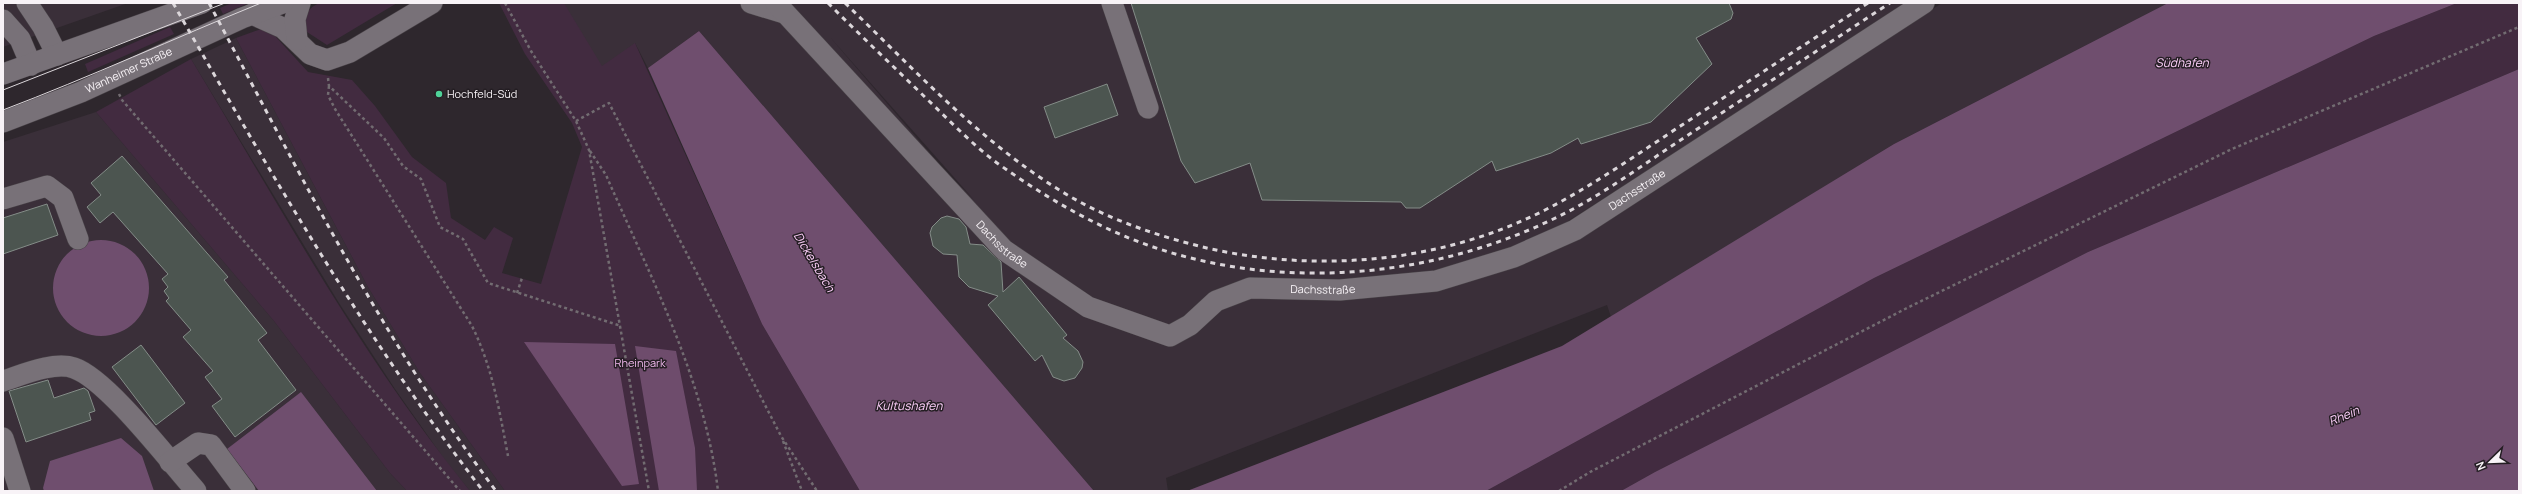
<svg xmlns="http://www.w3.org/2000/svg" width="2522" height="494" viewBox="0 0 2522 494" font-family="Manrope,sans-serif">
<rect width="100%" height="100%" fill="#2e272d"/>
<path fill="#3a2f39" fill-rule="evenodd" d="M3,3H128L3,47Z
M515,3H1911L1568,221L1577,239L1942,3H2168L1894,144L1611,317L1607,305L1166,478L1168,491H1094L699,31L648,68L635,43L703,387ZM829,36L975,201L941,166Z
M236,38L368,287L420,373L505,491H470L447,463L395,389L339,303L191,59Z
M96,112L274,321L390,473L407,491H3V142Z"/>
<path fill="#422b40" d="M232,3H249L223,14L220,8Z
M319,3H397L327,45L307,32C303,18 305,10 319,3Z
M499,3H564L602,66L635,43L762,324L860,491H505L420,373L368,287L236,38L264,28L275,36L308,72L352,80L375,106L412,157L446,183L451,218L485,240L494,227L513,238L502,273L541,284L582,147L572,123L525,54Z
M2457,3H2519V69L2088,252L1655,472L1621,491H1486L1874,278L2374,36Z
M170,27L174,34L88,72L85,64Z
M191,59C279,205 362,358 470,491H407L390,473L274,321L96,112Z"/>
<path fill="#6e4c6c" d="M524,342L615,344L639,484L622,486Z
M635,346L676,351L695,448L697,491H659Z"/>
<path fill="#6f4e6e" d="M2168,3H2457L2374,36L1874,278L1486,491H1187L1562,346L1894,144Z
M699,31L1094,491H860L762,324L648,68Z
M2519,69V491H1621L1655,472L2088,252Z
M53 288a48 48 0 1 1 96 0a48 48 0 1 1-96 0Z
M301,392L377,491H259L227,449Z
M121,438L142,456L154,491H44L43,488L50,461Z"/>
<path fill="#4c5550" stroke="#848d88" d="M1131,3H1729L1733,13L1731,19L1696,38L1712,64L1651,122L1581,144L1578,138L1551,153L1496,171L1492,161L1420,208H1406L1401,202L1262,200L1250,163L1195,183L1181,161Z
M1107,84L1118,115L1055,138L1044,107Z
M122,156L228,277L224,280L267,333L258,340L296,390L235,437L212,406L222,399L205,377L213,371L183,337L191,330L166,301L169,298L164,291L168,287L162,279L168,274L113,212L100,223L87,207L101,195L91,183Z
M47,204L58,235L3,254V218Z
M947,216L959,219L966,227L970,244L983,245L1001,262L1003,292L1019,277L1067,335L1063,338L1078,351L1083,362L1082,368L1075,378L1064,381L1053,377L1042,355L1035,361L988,305L998,296L969,287L959,277L957,255L943,254L933,246L930,233L932,227L941,218Z
M141,345L185,403L156,425L112,367Z
M48,380L54,398L84,388L88,391L95,411L89,413L91,420L26,442L9,391Z"/>
<g fill="none" stroke-linecap="round" stroke-linejoin="round">
<defs>
<g id="minor">
<path d="M27,3L43,27L57,55"/>
<path d="M751,3L784,13"/>
<path id="s1" d="M776,3L1004,250L1088,307L1170,336L1190,325L1216,301L1250,288L1340,290L1436,281L1514,257L1575,230L1924,3"/>
<path d="M1112,3L1148,108"/>
<path d="M252,14L283,28L310,54L327,60L350,52L432,3"/>
<path d="M3,20L20,39L31,65"/>
<path d="M297,40L295,19L300,3"/>
<path d="M3,74L202,3"/>
<path id="s2" d="M3,122L81,92L242,18L283,3"/>
<path d="M3,199L47,186L63,198L78,239"/>
<path d="M3,381C22,375 54,361 74,368C107,379 170,462 196,491"/>
<path d="M3,438L20,491"/>
<path d="M170,462L198,443L211,445L245,491"/>
</g>
</defs>
<use href="#minor" stroke="#484247" stroke-width="22"/>
<path stroke="#726c71" stroke-width="2.5" stroke-dasharray="3 3" stroke-linecap="butt" d="M505,3L531,51L576,121L589,150L649,491
M328,78L329,86L384,138L403,166L421,179L440,227L463,239L488,283L621,326
M329,86L328,95L335,109L472,326C493,369 499,409 508,456
M119,94L122,100L460,491
M576,121L609,103L781,436L817,491
M590,151L606,175C650,276 705,380 718,491
M517,293L522,278
M783,441L802,491
M1559,491L1590,472L1907,308L2232,149L2519,27"/>
<use href="#minor" stroke="#787178" stroke-width="21"/>
<path stroke="#dbd6da" stroke-width="1" d="M3,90L225,3
M3,110C90,77 175,38 261,3"/>
<path stroke="#dbd6da" stroke-width="3" stroke-dasharray="5 5" stroke-linecap="butt" d="M173,3C269,170 365,338 483,491
M209,3C298,170 382,339 496,491
M828,3C861,36 895,68 929,101C951,122 973,145 997,163C1031,187 1066,209 1102,226C1240,293 1412,286 1549,221C1595,200 1637,169 1679,141C1749,95 1820,49 1890,3
M845,3C911,66 975,136 1053,186C1100,217 1156,236 1211,249C1322,273 1443,262 1545,210C1594,185 1639,153 1685,123C1746,83 1807,43 1868,3"/>
</g>
<circle fill="#4fd399" stroke="#241e23" stroke-width="1.5" cx="439" cy="94" r="4"/>
<g text-anchor="middle" stroke-width="3" stroke-linejoin="round" paint-order="stroke">
<g font-size="11" fill="#f8f3f7" stroke="#241e23">
<text dy="4" stroke="none"><textPath href="#s2" startOffset="136">Wanheimer Straße</textPath></text>
<text dy="4" stroke="none"><textPath href="#s1" startOffset="1028">Dachsstraße</textPath></text>
<text dy="4" stroke="none"><textPath href="#s1" startOffset="331">Dachsstraße</textPath></text>
<text dy="4" stroke="none"><textPath href="#s1" startOffset="692">Dachsstraße</textPath></text>
</g>
<g font-size="11" fill="#f8f3f7" stroke="#241e23" text-anchor="start">
<text x="447" y="98">Hochfeld-Süd</text>
</g>
<g font-size="11" fill="#f1b9ee" stroke="#241e23">
<text x="640" y="367">Rheinpark</text>
</g>
<g font-size="12" font-style="italic" fill="#fdcffa" stroke="#241e23">
<text x="2182" y="67">Südhafen</text>
<text transform="translate(814 262) rotate(59)" y="4">Dickelsbach</text>
<text x="909" y="410">Kultushafen</text>
<text transform="translate(2344 416) rotate(-23)" y="4">Rhein</text>
</g>
</g>
<rect width="2522" height="494" fill="none" stroke="#f8f3f7" stroke-width="8"/>
<g transform="translate(2490 462) rotate(247)" stroke="#241e23" stroke-width="3" paint-order="stroke">
<path d="M0-3L7 15L0 10L-7 15Z" fill="#f8f3f7"/>
<text y="-6" font-size="11" font-weight="bold" text-anchor="middle" fill="#f8f3f7">N</text>
</g>
</svg>
